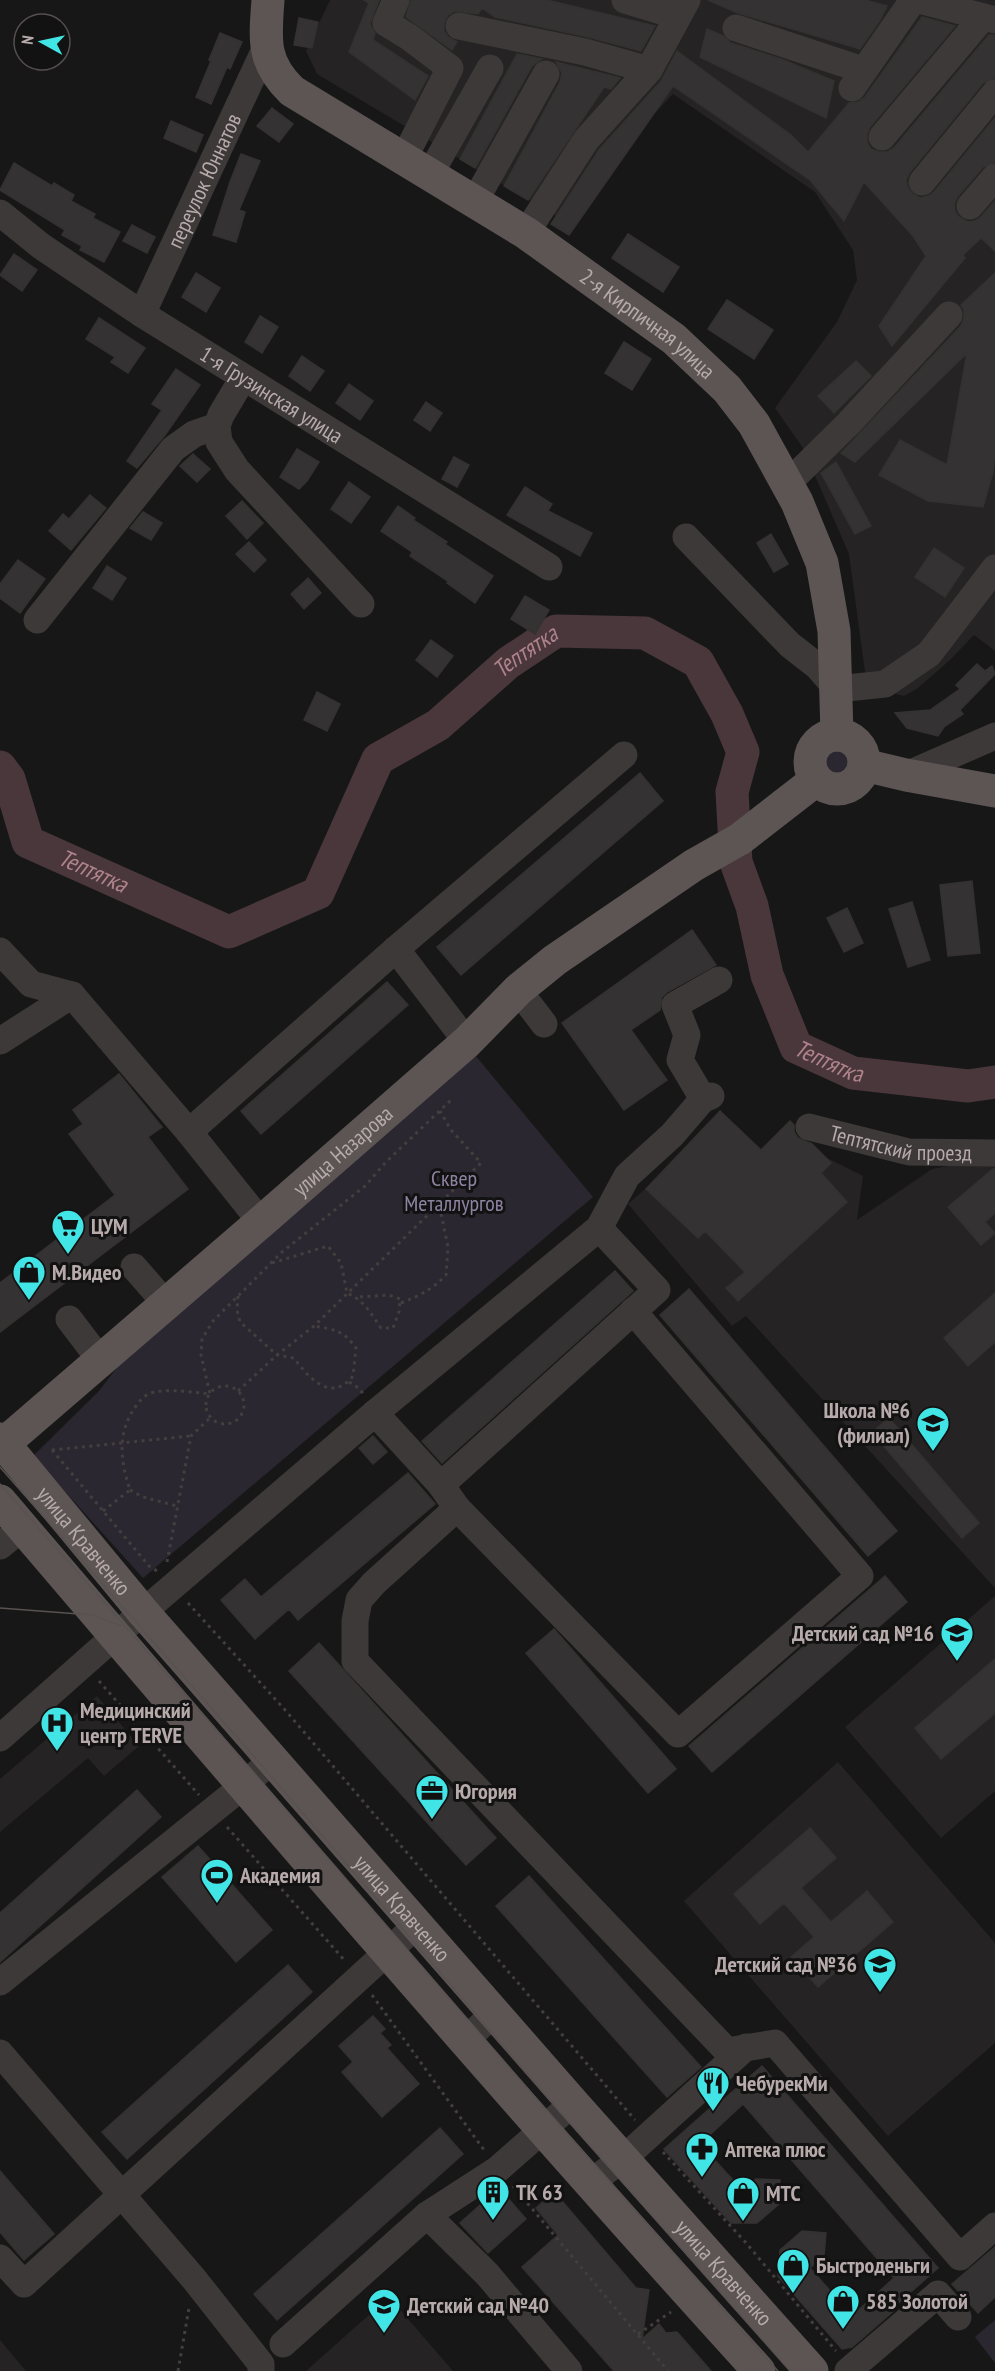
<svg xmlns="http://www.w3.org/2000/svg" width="995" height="2371" viewBox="0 0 995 2371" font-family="'PT Sans Narrow',sans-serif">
<rect width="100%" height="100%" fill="#181717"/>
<path fill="#252323" d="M330,0H995V651L974,635L950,660L918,688L904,696L867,687L849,554L803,448L775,408L837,322L857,280L853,250L815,192L673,94L617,153L571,225L317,74L306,51Z
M715,1128L751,1156L787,1138L863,1176L857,1220L932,1169L995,1157V1588L746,1316L732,1326L628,1204Z
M995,1596V1791L941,1838L845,1727Z
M97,1696L139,1746L104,1776L88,1758L0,1832V1779Z
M838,1762L995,1943V2043L888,2136L684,1901Z
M389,2297L453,2371H306Z
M0,2340L26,2371H0Z"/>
<path fill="#2b2730" d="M821 767a18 18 0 1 1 36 0a18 18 0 1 1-36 0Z
M470,1049L593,1197L143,1578L33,1456L99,1391L128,1353Z
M995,2320V2363L975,2337Z"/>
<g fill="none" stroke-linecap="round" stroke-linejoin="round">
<path stroke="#49373c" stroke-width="33" id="s1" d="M0,767L9,779L28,842L229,932L318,893L378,759L438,725L508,663L556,631L645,633L698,662L727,714L743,752L732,792L736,862L752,906L767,975L796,1047L853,1073L968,1086L995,1082"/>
</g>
<path fill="#343232" stroke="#343231" stroke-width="1.5" d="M364,0H379L370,24L375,33L373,40L428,76L415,100L349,52L369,3Z
M411,0H547L655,26L641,51L588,37L495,17L482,8L478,14L455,11L448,15L444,23V31L448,37L457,42L452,50L406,17Z
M708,0H865L887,6L880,20L860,49L738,13Z
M922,17L955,26L870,127L867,134V142L871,149L879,152H887L894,148L989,35H995V78L983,83L910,172L906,180L908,188L913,194L920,198L928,196L934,192L995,118V162L983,167L958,196L954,204L955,211L959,217L968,222L975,221L981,217L995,201V251L981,238L963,255L965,258L892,346L879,326L926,256L913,236L864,182L844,221L810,180L673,86L569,235L551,224L599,150L661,81L677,51L791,135L808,152L849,103L858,102L865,97Z
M299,18L318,22L312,48L294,45Z
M707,29L723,36L731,43L781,59L834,81L826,118L700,57Z
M220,33L242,42L230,69L227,67L211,104L196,97L211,61L209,60Z
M517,54L542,59L532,66L475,168L460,159Z
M556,62L620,78L611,89L604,87L528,200L504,186L560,82L562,73Z
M272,108L293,124L279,142L257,126Z
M171,121L203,135L196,152L164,138Z
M241,154L260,161L239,210L245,212L236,242L213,235L230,182Z
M14,163L52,186L54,183L74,195L71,201L95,214L93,218L120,232L104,262L80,250L82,246L62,235L65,230L0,190Z
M132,225L155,237L147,253L123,241Z
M628,234L679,267L663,292L612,258Z
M14,254L37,270L22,291L0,275Z
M196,273L220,288L206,312L182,297Z
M995,273V451L993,472L983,507L928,501L879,475L900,440L947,465L967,353L855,462L841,453L961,326L964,318V311L961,305Z
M727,300L773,330L754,359L708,329Z
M260,316L278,327L262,353L245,342Z
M99,318L145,348L128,373L111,362L115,357L86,339Z
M624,342L651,359L632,390L605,373Z
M302,356L324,371L310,391L289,376Z
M856,361L871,376L834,413L818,396Z
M176,369L200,385L165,435L137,468L127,461L162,410L152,404Z
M349,384L373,401L360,420L336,403Z
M426,402L442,413L430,431L414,420Z
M297,449L319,462L307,481L299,489L280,477Z
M193,454L210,469L197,482L180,466Z
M454,457L469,465L457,487L442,479Z
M836,462L871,526L855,534L821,473Z
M349,482L370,497L351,523L331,509Z
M525,487L552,504L548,511L592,533L580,556L507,515Z
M90,495L106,508L71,550L49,531L63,514L69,519Z
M242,501L263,523L247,539L226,516Z
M398,506L415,518L413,520L447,542L445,544L493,576L475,603L447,583L448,581L410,556L412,552L381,531Z
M143,512L162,523L151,540L130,528Z
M771,534L788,564L774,572L757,543Z
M249,542L266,560L254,572L236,554Z
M934,548L964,568L945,597L915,577Z
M18,560L45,579L20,613L0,598V584Z
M107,566L126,578L112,600L93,588Z
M308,578L321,593L304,609L291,594Z
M525,596L549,610L535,634L511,619Z
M431,640L453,656L437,677L416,660Z
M977,664L985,671L992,666L995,674L960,710L963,714L944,727L938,736L907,728L895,713L930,710L960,689L956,685Z
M317,692L340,704L327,731L304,720Z
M640,773L663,801L461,975L437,947Z
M972,881L980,953L948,956L940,885Z
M912,902L930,960L908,967L889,909Z
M847,908L863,943L844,952L827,918Z
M692,930L716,965L667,992L662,997L660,1010L631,1030L667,1080L624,1110L562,1023Z
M387,982L408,1005L261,1134L241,1111Z
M119,1074L162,1127L148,1137L188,1189L0,1332V1283L115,1195L69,1134L83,1124L73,1110Z
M720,1111L761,1150L790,1121L794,1125V1132L798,1138L812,1144L831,1163L821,1173L847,1202L738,1301L726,1288L745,1272L705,1231L698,1238L646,1189Z
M993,1169H995V1213L985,1222L995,1233L981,1245L948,1207Z
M615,1271L633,1291L442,1463L422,1441Z
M689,1289L897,1531L868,1556L660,1315Z
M995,1293V1342L968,1366L944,1338Z
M889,1418L979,1523L962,1538L872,1432Z
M373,1436L387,1452L373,1464L359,1448Z
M408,1473L435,1504L298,1620L289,1609L255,1639L221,1600L245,1579L261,1597Z
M885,1576L907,1602L712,1772L689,1746Z
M554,1629L676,1769L648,1793L526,1653Z
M319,1643L496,1838L466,1865L289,1671Z
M995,1659V1713L941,1759L915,1728Z
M137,1790L161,1817L0,1962V1913Z
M810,1828L836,1858L801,1888L831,1922L867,1891L893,1922L818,1987L791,1957L814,1937L784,1903L760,1924L734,1894Z
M198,1846L272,1930L236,1962L162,1877Z
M529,1876L701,2067L667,2097L496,1906Z
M288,1965L312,1992L127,2159L102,2132Z
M373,2016L385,2029L380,2033L391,2045L387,2048L419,2084L382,2117L342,2072L353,2062L339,2046Z
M762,2066L938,2268L895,2306L897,2308L852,2347L842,2349L778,2276L780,2250L802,2231L826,2233L824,2256L810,2268L852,2316L894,2278L743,2104L700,2144L743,2191L756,2179L780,2180L779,2204L757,2223H731L664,2149L715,2104L716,2106Z
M440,2128L463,2154L277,2320L254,2294Z
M0,2171L54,2234L24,2260L0,2232Z
M499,2188L526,2219L488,2253L460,2223Z
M544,2201H562L636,2288L649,2290L642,2339L659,2324L666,2333L677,2332L711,2371H614L522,2267L558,2235L536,2208Z
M995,2247V2297L978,2313L952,2284Z"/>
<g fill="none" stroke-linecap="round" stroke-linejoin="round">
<path stroke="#443e3e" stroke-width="3" stroke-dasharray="3 4.5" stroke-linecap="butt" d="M272,1263L328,1246L341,1263L347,1293C364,1300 371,1314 381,1328H393L399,1312L400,1299L389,1295L358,1297
M238,1296L237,1310L240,1322L277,1355L294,1358C308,1377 331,1404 353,1376L356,1348C342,1329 335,1330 314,1326
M401,1303C419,1296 433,1289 446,1275L448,1247L439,1204
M349,1382L360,1389L363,1394
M206 1405a19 19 0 1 1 38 0a19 19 0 1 1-38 0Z
M238,1391L277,1355L314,1326L481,1163L451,1130L440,1111
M52,1450L149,1566L157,1571
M52,1450L190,1436
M130,1490L143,1497L177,1506
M103,1511L130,1490C120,1460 117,1432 136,1406C141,1399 146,1394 154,1392C172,1389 192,1392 210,1394L201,1355L202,1339L213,1321L282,1252L365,1186L386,1162L451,1100
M167,1562L191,1436L211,1417
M188,1603L286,1711L635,2120
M99,1681L199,1795
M227,1827L346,1962
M372,1995L484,2150
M663,2152L747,2244L836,2351
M513,2186L668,2371
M638,2334L671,2312
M178,2371L189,2308"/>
<g stroke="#3d3938" stroke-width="27">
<path d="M396,0L386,23L409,37L450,68L404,158"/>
<path d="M625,0L678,16"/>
<path d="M919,0L995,20"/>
<path d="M459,26L585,52L649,70"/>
<path d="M736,28L863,70"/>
<path d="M852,88L913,0"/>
<path d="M882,137L983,17"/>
<path d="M430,174L490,68"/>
<path d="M922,182L995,93"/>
<path d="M475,201L546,74"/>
<path d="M970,206L995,177"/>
<path id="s2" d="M0,213L41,246L142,314L549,567"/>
<path d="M526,233L586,140L649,70L687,0"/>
<path id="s3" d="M142,314L266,47"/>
<path d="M243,378L221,415L217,426L219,442L237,470L361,604"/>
<path d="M787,484L849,423L949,315"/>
<path d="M686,537L790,645L817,666L837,689L885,684L929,654L995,568"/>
<path d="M37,620L173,449L194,434L217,426"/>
<path d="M906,775L995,736"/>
<path d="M396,949L467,1042"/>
<path d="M0,951L31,984L72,995L189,1132"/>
<path d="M518,990L544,1024"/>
<path d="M0,1041L72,995"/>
<path d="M703,1099L680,1060L687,1035L675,1005L719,980"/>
<path id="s4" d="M809,1127L909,1152L995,1153"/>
<path d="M261,1222L189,1132L396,949L624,755"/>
<path d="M134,1267L167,1305"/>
<path d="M69,1319L101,1361"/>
<path d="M375,1413L441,1485L457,1508L374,1583L359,1600L355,1621V1661L727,2051L775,2043L960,2257L995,2226"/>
<path d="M441,1485L657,1290L599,1228"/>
<path d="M457,1508L678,1734L860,1576L633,1311"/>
<path d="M0,1546L23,1527"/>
<path d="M0,1738L115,1636L375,1413L599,1228L627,1176L672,1135L703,1099L711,1096"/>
<path d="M0,1982L243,1786L273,1759"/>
<path d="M466,2040L495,2012"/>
<path d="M0,2053L194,2279L261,2364V2371"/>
<path d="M591,2182L624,2158L746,2047"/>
<path d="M427,2215L487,2274L569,2371"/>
<path d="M0,2258L24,2284L418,1924"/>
<path d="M283,2344L427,2215L498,2169L573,2103"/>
<path d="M848,2371L938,2294L958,2317"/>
</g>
<g stroke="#5c5554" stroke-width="33">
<path id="s5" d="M268,0C265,40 262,62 292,91L526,233L674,339L727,389L754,424L797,502L822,563L834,631L837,735"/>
<circle cx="837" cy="762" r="27"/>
<path d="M864,765L906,775L995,791"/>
<path id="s6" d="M0,1439L143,1612L573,2103L812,2371"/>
<path id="s7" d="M0,1447L261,1222L467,1042L518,990L555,960L694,865L740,839L816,780"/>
<path d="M0,1501C250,1794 500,2086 759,2371"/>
</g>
<path stroke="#585251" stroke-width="1.5" d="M0,1467L264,1768L561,2113L790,2371
M0,1484L256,1775L554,2119L778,2371
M0,1608L92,1615L121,1626"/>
</g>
<defs>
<symbol id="supermarket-pin" viewBox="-11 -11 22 30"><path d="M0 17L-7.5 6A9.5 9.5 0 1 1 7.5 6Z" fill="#42e5e5" stroke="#131212"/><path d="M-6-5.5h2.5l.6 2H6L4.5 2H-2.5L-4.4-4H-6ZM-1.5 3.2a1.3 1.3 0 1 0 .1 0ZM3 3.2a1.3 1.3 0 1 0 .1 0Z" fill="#111"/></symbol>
<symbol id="shop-pin" viewBox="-11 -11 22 30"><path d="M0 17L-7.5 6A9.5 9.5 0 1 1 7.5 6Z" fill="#42e5e5" stroke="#131212"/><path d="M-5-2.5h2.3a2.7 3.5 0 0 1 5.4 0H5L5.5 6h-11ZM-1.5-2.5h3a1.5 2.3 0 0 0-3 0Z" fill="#111"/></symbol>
<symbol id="school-pin" viewBox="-11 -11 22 30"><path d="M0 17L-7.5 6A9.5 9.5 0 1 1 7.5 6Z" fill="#42e5e5" stroke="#131212"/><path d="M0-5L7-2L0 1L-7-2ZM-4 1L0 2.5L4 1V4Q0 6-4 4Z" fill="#111"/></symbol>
<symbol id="hospital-pin" viewBox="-11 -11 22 30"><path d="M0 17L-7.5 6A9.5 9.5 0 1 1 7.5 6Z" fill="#42e5e5" stroke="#131212"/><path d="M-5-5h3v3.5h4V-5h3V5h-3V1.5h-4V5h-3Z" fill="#111"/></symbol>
<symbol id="office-pin" viewBox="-11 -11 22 30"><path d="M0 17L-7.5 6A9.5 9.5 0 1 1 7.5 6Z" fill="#42e5e5" stroke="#131212"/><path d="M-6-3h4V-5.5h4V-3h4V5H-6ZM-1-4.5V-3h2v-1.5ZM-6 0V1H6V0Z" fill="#111"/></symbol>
<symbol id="stadium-pin" viewBox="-11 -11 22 30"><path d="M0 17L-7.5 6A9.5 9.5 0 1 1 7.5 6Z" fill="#42e5e5" stroke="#131212"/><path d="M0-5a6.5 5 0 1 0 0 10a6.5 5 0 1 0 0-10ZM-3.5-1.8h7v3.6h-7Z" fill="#111"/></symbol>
<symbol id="restaurant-pin" viewBox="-11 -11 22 30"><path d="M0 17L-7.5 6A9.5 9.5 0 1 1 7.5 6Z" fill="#42e5e5" stroke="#131212"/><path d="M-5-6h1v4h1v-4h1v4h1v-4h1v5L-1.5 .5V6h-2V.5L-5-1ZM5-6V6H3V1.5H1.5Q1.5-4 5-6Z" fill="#111"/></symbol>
<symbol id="pharmacy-pin" viewBox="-11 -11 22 30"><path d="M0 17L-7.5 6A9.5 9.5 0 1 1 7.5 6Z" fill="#42e5e5" stroke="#131212"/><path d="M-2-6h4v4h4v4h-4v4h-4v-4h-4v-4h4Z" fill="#111"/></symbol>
<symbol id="building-pin" viewBox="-11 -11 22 30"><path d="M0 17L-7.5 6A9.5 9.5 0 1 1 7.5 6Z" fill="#42e5e5" stroke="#131212"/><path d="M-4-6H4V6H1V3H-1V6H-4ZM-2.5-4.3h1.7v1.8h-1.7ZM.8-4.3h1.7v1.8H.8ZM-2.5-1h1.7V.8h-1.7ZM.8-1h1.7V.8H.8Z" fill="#111"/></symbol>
</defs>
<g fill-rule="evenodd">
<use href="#supermarket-pin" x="49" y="1207" width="38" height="52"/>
<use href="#shop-pin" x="10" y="1253" width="38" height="52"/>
<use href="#school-pin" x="914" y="1404" width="38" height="52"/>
<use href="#school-pin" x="938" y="1614" width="38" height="52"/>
<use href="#hospital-pin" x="38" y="1704" width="38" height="52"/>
<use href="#office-pin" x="413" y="1772" width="38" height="52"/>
<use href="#stadium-pin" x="198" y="1856" width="38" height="52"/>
<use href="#school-pin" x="861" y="1945" width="38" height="52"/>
<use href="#restaurant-pin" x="694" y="2064" width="38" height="52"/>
<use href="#pharmacy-pin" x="683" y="2130" width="38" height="52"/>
<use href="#building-pin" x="474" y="2173" width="38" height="52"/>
<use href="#shop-pin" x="724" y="2174" width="38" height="52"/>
<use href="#shop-pin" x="774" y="2246" width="38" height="52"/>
<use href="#shop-pin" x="824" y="2282" width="38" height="52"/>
<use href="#school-pin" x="365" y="2286" width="38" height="52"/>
</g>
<g text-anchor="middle" stroke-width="6" stroke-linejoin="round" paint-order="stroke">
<g font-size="22" fill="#b7aaaa" stroke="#131212">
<text dy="8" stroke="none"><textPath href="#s3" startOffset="147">переулок Юннатов</textPath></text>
<text dy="8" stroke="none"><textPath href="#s5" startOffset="524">2-я Кирпичная улица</textPath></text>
<text dy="8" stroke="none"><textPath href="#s2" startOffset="327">1-я Грузинская улица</textPath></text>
<text dy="8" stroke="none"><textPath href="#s4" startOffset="94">Тептятский проезд</textPath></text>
<text dy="8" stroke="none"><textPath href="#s7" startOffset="453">улица Назарова</textPath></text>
<text dy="8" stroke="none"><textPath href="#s6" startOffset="132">улица Кравченко</textPath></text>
<text dy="8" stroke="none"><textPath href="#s6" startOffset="618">улица Кравченко</textPath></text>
<text dy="8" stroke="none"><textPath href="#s6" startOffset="1104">улица Кравченко</textPath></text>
</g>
<g font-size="22" fill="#8e82a1" stroke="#131212">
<text x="454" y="1186">Сквер<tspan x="454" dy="25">Металлургов</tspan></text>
</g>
<g font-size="22" font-weight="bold" fill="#b7aaaa" stroke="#131212" text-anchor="start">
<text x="91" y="1234">ЦУМ</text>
<text x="52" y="1280">М.Видео</text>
<text x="910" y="1418" text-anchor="end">Школа №6<tspan x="910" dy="25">(филиал)</tspan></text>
<text x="934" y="1641" text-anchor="end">Детский сад №16</text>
<text x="80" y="1718">Медицинский<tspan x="80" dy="25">центр TERVE</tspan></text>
<text x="455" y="1799">Югория</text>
<text x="240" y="1883">Академия</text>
<text x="857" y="1972" text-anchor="end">Детский сад №36</text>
<text x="736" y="2091">ЧебурекМи</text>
<text x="725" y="2157">Аптека плюс</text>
<text x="516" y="2200">ТК 63</text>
<text x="766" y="2201">МТС</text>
<text x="816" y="2273">Быстроденьги</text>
<text x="866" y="2309">585 Золотой</text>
<text x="407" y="2313">Детский сад №40</text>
</g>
<g font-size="24" font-style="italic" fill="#b0838c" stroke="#131212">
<text dy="8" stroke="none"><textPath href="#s1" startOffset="728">Тептятка</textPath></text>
<text dy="8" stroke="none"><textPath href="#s1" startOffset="152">Тептятка</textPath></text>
<text dy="8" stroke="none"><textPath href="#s1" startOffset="1358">Тептятка</textPath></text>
</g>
</g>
<g transform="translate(42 42) rotate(278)"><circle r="28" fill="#131212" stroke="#554f4f" stroke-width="1.5"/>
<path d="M0-4.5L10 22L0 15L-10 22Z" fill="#42e5e5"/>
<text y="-9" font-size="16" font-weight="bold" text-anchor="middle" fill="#b7aaaa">N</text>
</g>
</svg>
